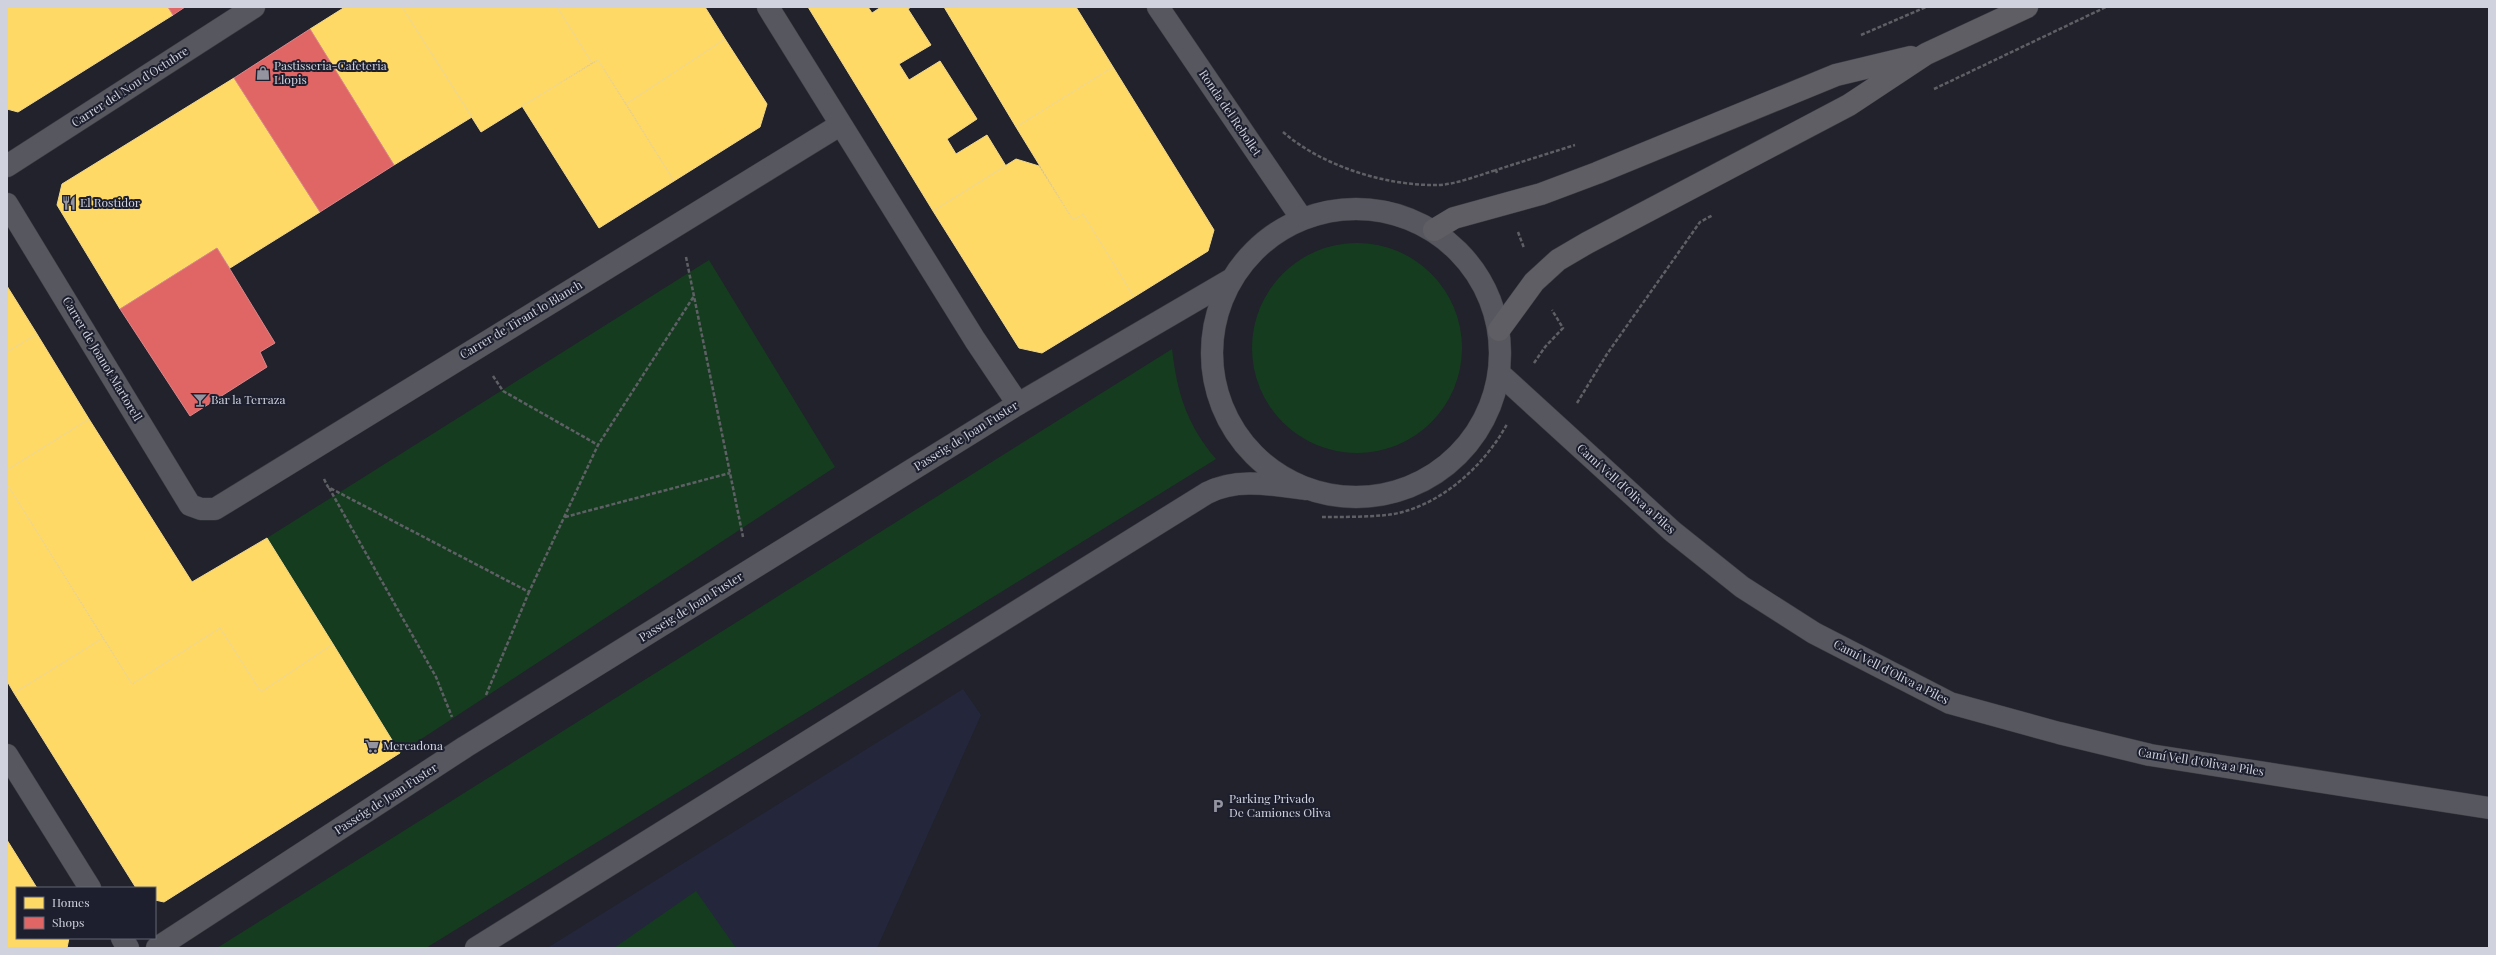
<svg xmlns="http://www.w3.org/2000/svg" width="2496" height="955" viewBox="0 0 2496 955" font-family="'Playfair Display',serif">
<rect width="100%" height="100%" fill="#21222b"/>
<path fill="#24263b" d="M963,689L981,715L877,948H547Z"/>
<path fill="#163c20" d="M1252 348a105 105 0 1 1 210 0a105 105 0 1 1-210 0Z
M709,260L835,467L400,753L267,538Z
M1172,349C1177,393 1187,425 1216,459L426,948H217Z
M696,891L736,948H614Z"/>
<path fill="#ffd966" stroke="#f1d78a" d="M7,7H168L173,15L18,112L7,109Z
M345,7H402L472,117L394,165L310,29Z
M402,7H557L592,63L481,132Z
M557,7H705L725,39L626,104L598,60L592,63Z
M808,7H868L872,13L881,7H911L908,9L931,45L899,64L909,80L940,61L977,119L947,139L956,154L987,135L1006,166L933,211Z
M944,7H1076L1113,67L1016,127Z
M725,39L767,104L760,127L674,181L626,104Z
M598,60L674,181L599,228L522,106Z
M1113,67L1214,230L1208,251L1134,297L1083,214L1073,220L1016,127Z
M234,78L320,212L230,268L217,248L120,309L57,205L62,184Z
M1016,159L1039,166L1073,220L1083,214L1134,297L1042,353L1019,348L933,211Z
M7,286L37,334L7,352Z
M37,334L89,419L7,470V352Z
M89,419L192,582L267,538L333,644L261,692L220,628L132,684L7,484V470Z
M7,484L103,638L14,693L7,681Z
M220,628L261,692L333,644L400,753L164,902L155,900V888H136L14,693L103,638L132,684Z
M7,840L37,888H17V938H69L67,948H7Z"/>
<path fill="#e06666" stroke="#db868a" d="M168,7H185L173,15Z
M310,29L394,165L320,212L234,78Z
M217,248L275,343L260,352L267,367L190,416L120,309Z"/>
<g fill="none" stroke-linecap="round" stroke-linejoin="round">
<defs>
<path id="minor" d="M768,7L975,340L1018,404
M7,166L254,7
M7,204L190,505L201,509H215L840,125
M1499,373L1672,531L1742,587L1814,633L1950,703L2059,733L2150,755L2489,808
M7,755L90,888
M122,938L128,948"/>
<path id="tertiary" d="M1158,7L1302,219
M1212 353a144 144 0 1 1 288 0a144 144 0 1 1-288 0Z
M157,948L465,747L1018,404L1232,279
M476,948L1207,493C1237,477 1274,485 1306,489"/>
<path id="secondary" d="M1434,230L1454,218L1541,194L1597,173L1836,75L1911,57
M1499,330L1534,282L1558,260L1587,243L1849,105L1926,54L2027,7"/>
</defs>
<use href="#minor" stroke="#3b3c43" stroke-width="23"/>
<use href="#tertiary" stroke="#3b3c43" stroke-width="23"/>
<use href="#secondary" stroke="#3b3c43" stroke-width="23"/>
<path stroke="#5f6066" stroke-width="2.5" stroke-dasharray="4 2" stroke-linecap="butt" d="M1861,35L1926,7
M1934,89L2106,7
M1283,132C1322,166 1386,186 1437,185C1454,185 1480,175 1496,170
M1497,173L1496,170L1575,145
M1518,232L1524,248
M686,257L743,537
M1534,363L1545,347L1563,328L1552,310
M493,376L503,391L598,445
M1577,403L1607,354L1700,222L1713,215
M324,479L328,487L529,592L598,445L694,296
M329,488L436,677L452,717
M565,517L730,473
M1322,517C1343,517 1366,517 1387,515C1437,509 1484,467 1507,424
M486,695L529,592"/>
<use href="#minor" stroke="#57585f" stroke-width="22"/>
<use href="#tertiary" stroke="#57585f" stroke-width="22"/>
<use href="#secondary" stroke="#605e65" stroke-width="22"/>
</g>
<defs>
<symbol id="shop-bare" viewBox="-9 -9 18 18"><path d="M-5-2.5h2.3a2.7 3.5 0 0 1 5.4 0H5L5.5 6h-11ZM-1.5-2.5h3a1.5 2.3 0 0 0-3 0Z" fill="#93949f" stroke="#1d1f2f" stroke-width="2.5" paint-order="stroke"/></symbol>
<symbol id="restaurant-bare" viewBox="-9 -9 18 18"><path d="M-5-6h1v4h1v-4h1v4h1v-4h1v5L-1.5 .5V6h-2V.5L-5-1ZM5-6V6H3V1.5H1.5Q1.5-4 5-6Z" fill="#93949f" stroke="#1d1f2f" stroke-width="2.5" paint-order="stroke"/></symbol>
<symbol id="bar-bare" viewBox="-9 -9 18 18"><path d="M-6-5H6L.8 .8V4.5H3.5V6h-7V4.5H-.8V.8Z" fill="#93949f" stroke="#1d1f2f" stroke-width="2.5" paint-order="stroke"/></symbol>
<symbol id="supermarket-bare" viewBox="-9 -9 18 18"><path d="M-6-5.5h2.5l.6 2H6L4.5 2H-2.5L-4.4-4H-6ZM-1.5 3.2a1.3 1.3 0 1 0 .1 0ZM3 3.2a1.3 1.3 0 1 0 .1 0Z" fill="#93949f" stroke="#1d1f2f" stroke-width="2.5" paint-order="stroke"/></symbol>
<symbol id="parking-bare" viewBox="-9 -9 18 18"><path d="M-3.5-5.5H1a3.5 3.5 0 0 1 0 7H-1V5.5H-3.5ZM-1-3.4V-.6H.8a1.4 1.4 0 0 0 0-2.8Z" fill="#93949f" stroke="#1d1f2f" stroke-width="2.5" paint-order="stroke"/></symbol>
</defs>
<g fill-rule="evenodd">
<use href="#shop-bare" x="253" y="63" width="20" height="20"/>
<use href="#restaurant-bare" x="59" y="193" width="20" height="20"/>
<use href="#bar-bare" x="190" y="390" width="20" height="20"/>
<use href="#supermarket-bare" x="362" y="736" width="20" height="20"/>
<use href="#parking-bare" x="1208" y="796" width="20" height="20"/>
</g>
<g text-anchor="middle" stroke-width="4" stroke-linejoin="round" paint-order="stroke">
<g font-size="12" fill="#d0d2dd" stroke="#1d1f2f" text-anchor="start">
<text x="274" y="70">Pastisseria-Cafeteria<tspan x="274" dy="14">Llopis</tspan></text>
<text x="80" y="207">El Rostidor</text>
<text x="211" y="404">Bar la Terraza</text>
<text x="383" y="750">Mercadona</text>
<text x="1229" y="803">Parking Privado<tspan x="1229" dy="14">De Camiones Oliva</tspan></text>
</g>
<g font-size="12" fill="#d0d2dd" stroke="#1d1f2f">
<text transform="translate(130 87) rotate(-33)" y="4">Carrer del Nou d'Octubre</text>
<text transform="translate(1230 113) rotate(56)" y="4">Ronda del Rebollet</text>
<text transform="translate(521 320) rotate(-31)" y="4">Carrer de Tirant lo Blanch</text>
<text transform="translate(102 359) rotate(59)" y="4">Carrer de Joanot Martorell</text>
<text transform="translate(966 436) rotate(-32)" y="4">Passeig de Joan Fuster</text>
<text transform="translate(1626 489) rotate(42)" y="4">Camí Vell d'Oliva a Piles</text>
<text transform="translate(691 607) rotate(-32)" y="4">Passeig de Joan Fuster</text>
<text transform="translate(1891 672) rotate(27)" y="4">Camí Vell d'Oliva a Piles</text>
<text transform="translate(2201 762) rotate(9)" y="4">Camí Vell d'Oliva a Piles</text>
<text transform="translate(386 799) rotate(-33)" y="4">Passeig de Joan Fuster</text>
</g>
</g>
<rect width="2496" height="955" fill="none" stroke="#d0d2dd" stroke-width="16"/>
<rect x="16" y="887" width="140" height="52" fill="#1d1f2f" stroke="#656775"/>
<rect x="24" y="897" width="20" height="12" fill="#ffd966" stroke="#656775"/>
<text x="52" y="907" font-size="12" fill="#d0d2dd">Homes</text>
<rect x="24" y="917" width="20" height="12" fill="#e06666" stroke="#656775"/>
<text x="52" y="927" font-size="12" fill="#d0d2dd">Shops</text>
</svg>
